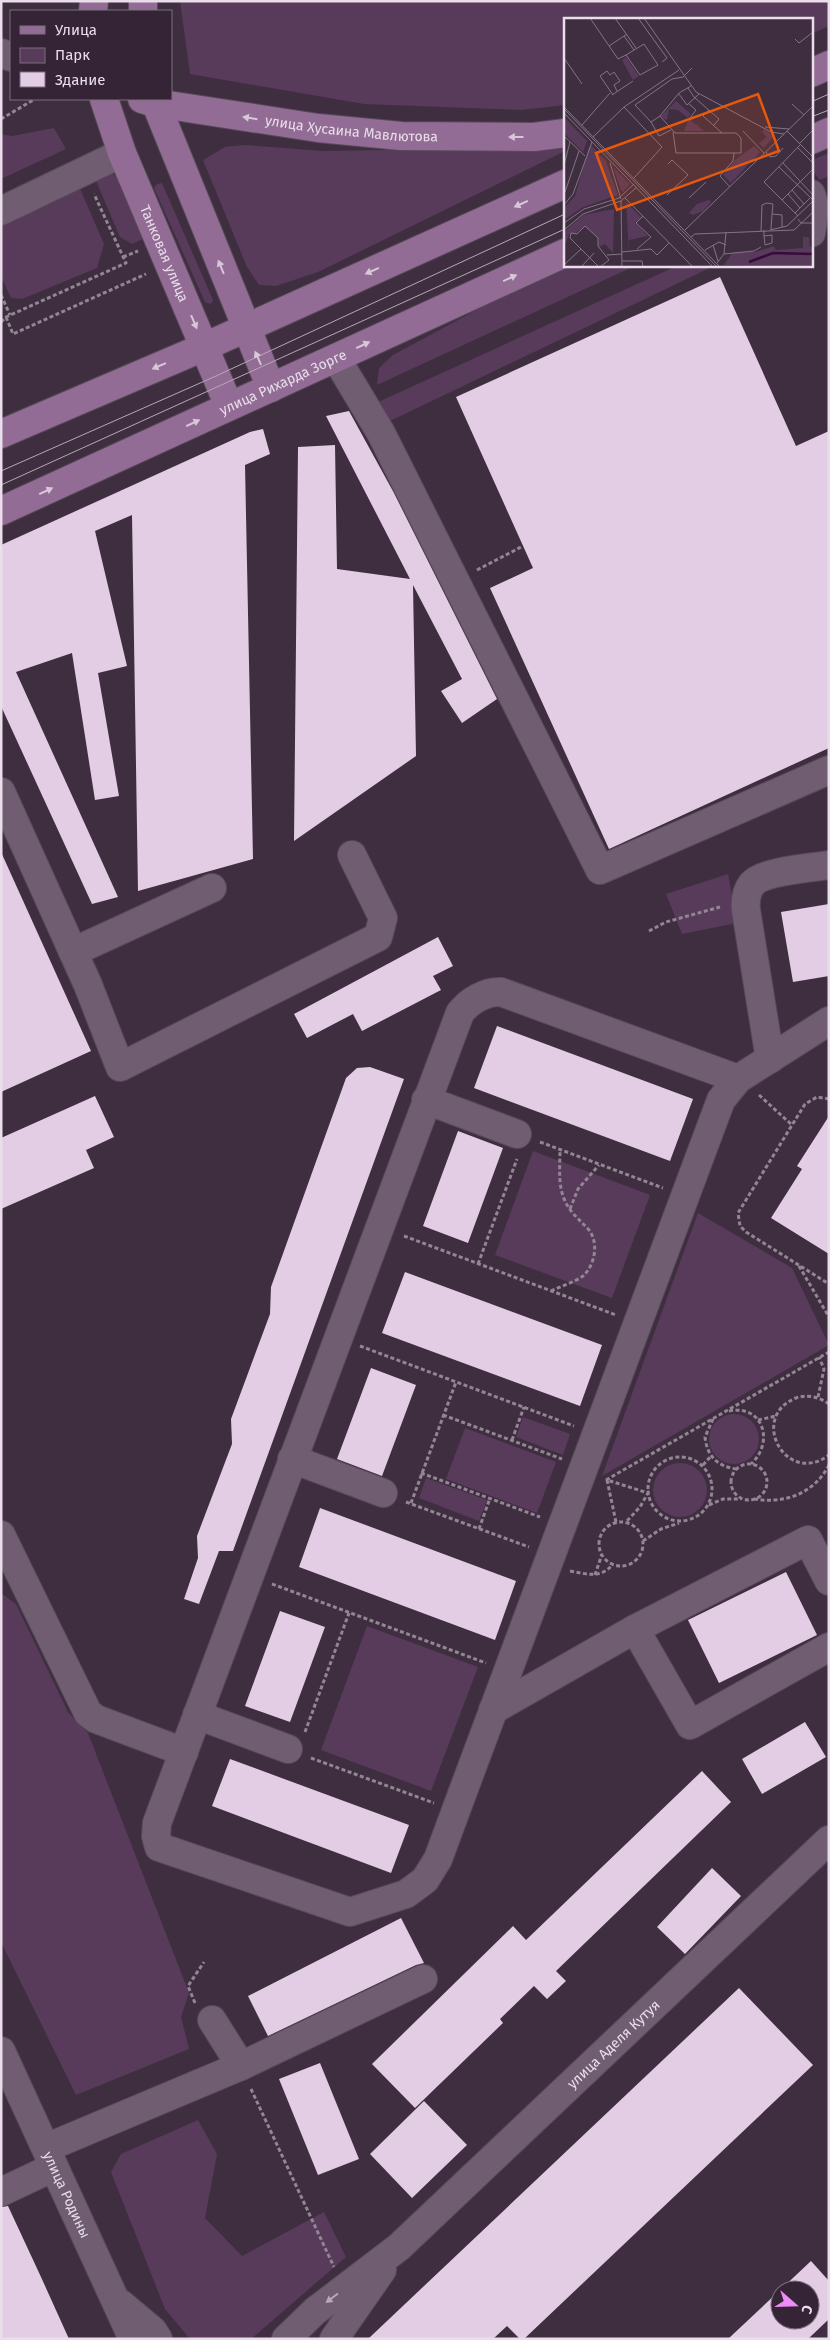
<svg xmlns="http://www.w3.org/2000/svg" width="830" height="2340" viewBox="0 0 830 2340" font-family="'Fira Sans',sans-serif">
<rect width="100%" height="100%" fill="#3f2e40"/>
<path fill="#583a5b" d="M180,1H829V26L811,34V19H565V105L521,110L364,104L190,74Z
M54,128L66,149L1,179V134L12,136Z
M245,145L324,151L565,147V151L318,272L276,286L259,285L247,267L203,160L225,147Z
M829,153V176L820,180C812,172 812,169 815,159Z
M106,168L119,179L147,237L132,244L120,237L94,176Z
M162,183L213,300L211,304L205,302L154,188L157,184Z
M78,184L104,244L97,268L22,299L11,298L1,276V220Z
M571,265H637L377,385L379,368L393,355L495,300Z
M679,265H716L390,421L378,402Z
M728,874L737,923L682,934L666,894Z
M533,1151L650,1195L612,1298L495,1255Z
M698,1213L792,1268L829,1345L602,1476Z
M709 1439a25 25 0 1 1 50 0a25 25 0 1 1-50 0Z
M523,1417L570,1434L563,1455L516,1437Z
M465,1428L556,1462L537,1513L446,1479Z
M653 1490a27 27 0 1 1 54 0a27 27 0 1 1-54 0Z
M426,1478L487,1500L479,1521L419,1498Z
M1,1593L16,1604L68,1712L88,1733L189,1993L181,2017L189,2049L76,2095L1,1942Z
M367,1626L478,1667L431,1791L321,1750Z
M198,2120L217,2154L205,2218L242,2256L324,2212L346,2257L251,2339H190L165,2309L111,2172L121,2154Z"/>
<path fill="#e3cde5" fill-rule="evenodd" d="M720,277L796,446L829,431V748L609,849L490,588L533,568L456,397Z
M349,411L394,493L497,699L462,723L441,691L462,679L413,585L416,756L294,841L298,447L335,445L337,569L410,579L326,416Z
M263,429L270,454L245,465L253,859L138,891L132,515L95,531L127,666L98,673L119,796L95,800L72,653L16,672L118,897L92,904L1,706V545L250,432Z
M1,852L91,1051L1,1092Z
M829,904V976L793,982L781,912Z
M438,937L453,966L433,976L441,990L362,1031L353,1014L307,1038L294,1014Z
M497,1026L693,1099L670,1161L474,1088Z
M370,1067L404,1079L233,1551H219L199,1604L184,1599L198,1558L197,1536L232,1444L231,1419L270,1314L271,1287L346,1078L357,1068Z
M95,1096L114,1137L86,1150L94,1168L1,1209V1138Z
M829,1116V1254L771,1218L802,1169L797,1166Z
M458,1131L503,1148L468,1243L423,1226Z
M405,1272L602,1345L580,1406L382,1333Z
M371,1368L416,1385L382,1476L337,1459Z
M320,1508L516,1581L495,1640L299,1567Z
M786,1572L817,1635L719,1683L688,1620Z
M280,1611L325,1627L290,1722L245,1706Z
M805,1722L826,1757L762,1794L742,1759Z
M230,1759L409,1825L391,1873L212,1806Z
M702,1771L731,1802L556,1971L566,1981L547,1999L534,1986L500,2019L503,2023L415,2108L372,2064L513,1926L526,1940Z
M712,1868L741,1896L685,1954L657,1927Z
M401,1918L424,1963L416,1965L268,2036L248,1996Z
M739,1988L813,2065L524,2339H520L507,2326L493,2339H368Z
M320,2063L359,2159L318,2175L279,2079Z
M424,2101L467,2145L412,2198L370,2154Z
M8,2206L41,2277L69,2339H1V2207Z
M811,2261L829,2281V2319L808,2339H728ZM780,2290H810V2320H780Z"/>
<g fill="none" stroke-linecap="round" stroke-linejoin="round">
<defs>
<g id="minor">
<path d="M1,53L11,57"/>
<path d="M811,194L815,207L811,233"/>
<path d="M1,211L122,153"/>
<path d="M336,358L381,433L600,870L829,770"/>
<path d="M1,792L88,985L120,1067L378,937L383,918L352,855"/>
<path d="M73,952L212,888"/>
<path d="M770,1059L746,910C745,901 746,892 752,884C763,871 811,868 829,865"/>
<path d="M738,1079L501,992C486,991 469,1001 460,1013L157,1823L156,1836L159,1847L350,1912L406,1894L425,1880L438,1859L462,1794L721,1100L738,1079L829,1021"/>
<path d="M426,1100L517,1134"/>
<path d="M292,1459L383,1493"/>
<path d="M1,1535L88,1713L96,1719L184,1752"/>
<path d="M635,1629L690,1725L829,1647"/>
<path d="M493,1710L635,1629L808,1540L829,1581"/>
<path d="M197,1715L288,1749"/>
<path d="M212,2020L241,2066"/>
<path id="s1" d="M1,2051L133,2339"/>
<path d="M46,2148L241,2066L423,1979"/>
<path d="M1,2192L54,2167"/>
<path d="M121,2304L153,2331L158,2339"/>
<path id="s2" d="M286,2339L315,2311L399,2247L829,1840"/>
<path d="M334,2339L382,2270"/>
</g>
<g id="major">
<path d="M93,11L94,1"/>
<path d="M143,11V1"/>
<path d="M811,73L829,65"/>
<path id="s3" d="M104,99L122,153L229,406"/>
<path id="s4" d="M142,99L155,103L318,128L401,136L534,137L565,133"/>
<path d="M154,99L271,388"/>
<path d="M811,140L829,132"/>
<path d="M1,434L204,347L565,184"/>
<path id="s5" d="M1,511L565,253"/>
</g>
</defs>
<use href="#minor" stroke="#584a5a" stroke-width="30"/>
<use href="#major" stroke="#584a5a" stroke-width="30"/>
<path stroke="#938594" stroke-width="3" stroke-dasharray="4 2.5" stroke-linecap="butt" d="M1,119L35,99
M123,257L138,251
M1,295L10,315
M6,317L13,334L146,274
M1,322L6,317L126,263L94,194
M477,570L523,546
M649,931L666,922L720,907
M759,1095L792,1125
M829,1099L817,1097L805,1104L738,1213L740,1226L746,1232L829,1284
M540,1142L663,1188
M570,1209L578,1189L599,1165
M404,1236L616,1315
M478,1264L517,1159
M799,1266L829,1317
M551,1291C561,1286 575,1282 583,1276C595,1265 599,1243 589,1230C579,1219 568,1211 563,1196C558,1181 560,1165 560,1150
M360,1346L574,1426
M818,1397L824,1369L819,1357
M829,1404C819,1397 807,1394 796,1398C748,1417 786,1487 829,1455
M729,1411C763,1404 775,1442 751,1464
M443,1415L562,1459
M713,1419L705,1437C707,1456 717,1466 736,1469
M758,1420L776,1416
M512,1440L524,1407
M648 1489a32 32 0 1 1 64 0a32 32 0 1 1-64 0Z
M731 1482a18 18 0 1 1 36 0a18 18 0 1 1-36 0Z
M703,1465L711,1456
M421,1473L540,1517
M606,1480L829,1352
M754,1499C784,1504 814,1494 829,1465
M406,1502L529,1547
M411,1503L456,1382
M709,1505L723,1499H741
M616,1522L607,1480L648,1493L640,1507L626,1522
M599 1544a22 22 0 1 1 44 0a22 22 0 1 1-44 0Z
M479,1529L490,1498
M643,1541L661,1529L679,1523
M570,1571C587,1574 601,1579 613,1564
M595,1575L602,1554
M272,1584L486,1663
M305,1732L349,1613
M311,1758L434,1803
M195,2003L188,1986L204,1962
M251,2089L334,2267"/>
<use href="#minor" stroke="#705d72" stroke-width="28"/>
<use href="#major" stroke="#926c95" stroke-width="28"/>
<path stroke="#b5a8b6" stroke-width="1" d="M811,102L829,94
M811,117L829,110
M1,471L216,376L565,214
M1,485L565,229"/>
</g>
<defs><path id="oneway-solid" d="M-6-.8H1V-3.2L6.5 0L1 3.2V.8H-6Z" transform="scale(1.25)"/></defs>
<g fill="#d8c7d9">
<use href="#oneway-solid" transform="translate(250 118) rotate(-171)"/>
<use href="#oneway-solid" transform="translate(516 137) rotate(-180)"/>
<use href="#oneway-solid" transform="translate(521 204) rotate(156)"/>
<use href="#oneway-solid" transform="translate(221 267) rotate(-112)"/>
<use href="#oneway-solid" transform="translate(372 271) rotate(156)"/>
<use href="#oneway-solid" transform="translate(510 278) rotate(-25)"/>
<use href="#oneway-solid" transform="translate(194 322) rotate(67)"/>
<use href="#oneway-solid" transform="translate(363 345) rotate(-25)"/>
<use href="#oneway-solid" transform="translate(258 358) rotate(-114)"/>
<use href="#oneway-solid" transform="translate(159 366) rotate(157)"/>
<use href="#oneway-solid" transform="translate(193 423) rotate(-25)"/>
<use href="#oneway-solid" transform="translate(46 491) rotate(-25)"/>
</g>
<use fill="#b9aaba" href="#oneway-solid" transform="translate(332 2298) rotate(143)"/>
<g text-anchor="middle" stroke-width="5" stroke-linejoin="round" paint-order="stroke">
<g font-size="14" fill="#e9deea" stroke="#342436">
<text dy="5" stroke="none"><textPath href="#s4" startOffset="212">улица Хусаина Мавлютова</textPath></text>
<text dy="5" stroke="none"><textPath href="#s3" startOffset="166">Танковая улица</textPath></text>
<text dy="5" stroke="none"><textPath href="#s5" startOffset="310">улица Рихарда Зорге</textPath></text>
<text dy="5" stroke="none"><textPath href="#s2" startOffset="441">улица Аделя Кутуя</textPath></text>
<text dy="5" stroke="none"><textPath href="#s1" startOffset="158">улица Родины</textPath></text>
</g>
</g>
<g transform="translate(564 18)">
<rect width="249" height="249" fill="#3f2e40"/>
<path d="M62,39L75,58L69,62L58,42ZM112,83L127,96L124,100L114,92L105,91L103,102L100,101L97,98ZM0,99L23,123L19,134L0,115ZM125,101L132,107L136,104L133,107L140,113H120ZM200,111L210,118L200,130L195,125L203,119L198,114ZM28,128L42,143L54,177L19,189L0,202V190L11,178L25,129ZM190,128L196,134L167,165L159,157L171,142ZM49,149L66,166L59,174L57,172ZM145,182L147,184L139,193L129,197L125,195L133,186ZM62,184L77,199L71,205L84,218L65,222V232ZM50,191L49,235L41,226L35,229L34,220L21,208L12,215H6L0,228V214L19,197ZM239,219H245L246,229H249V249L160,247L169,234H192L210,228L212,232L239,230Z" fill="#583a5b"/>
<path fill="none" stroke="#360d3a" stroke-width="2.5" d="M185,244L209,235L249,236"/>
<path fill="none" stroke="#837484" stroke-width="1" d="M26,0L54,41L62,37L76,57L94,47L80,26L62,37M51,0L72,30M74,0L103,40L98,44M80,0L132,74L207,114L220,116M60,18L70,32M231,21L235,25L249,14M45,28L63,16M0,40L18,66M127,68L115,75L96,98L87,104L71,87L108,61L119,59L128,50M124,70L130,79L155,101L150,107M115,76L123,87L135,76M48,77L69,63M49,77L36,58L43,53L46,57L50,54L56,63L50,67L53,73M125,86L132,92L126,100M228,86L240,97M0,89L156,249M60,89L98,129L70,160M0,91L153,249M145,92L139,98L158,115M0,95L149,249M96,98L111,115H172L177,120V135H112L109,114M87,104L95,118L107,112M18,107L46,75M201,109L225,111M179,113L200,135M223,113L249,139M0,118L21,138M29,119L60,89L115,52M236,125L249,112M234,130L249,145M202,134L206,139L212,138L219,130M46,145L57,181M219,145L249,177M0,147L6,124M215,149L249,182M166,169L156,158L169,143L170,135M228,172L240,186M1,174L15,133M224,176L236,190M103,177L124,157L108,142L104,146M61,180L129,249M125,180L142,164M218,182L249,151M57,183L58,249M0,187L9,176L28,124M231,195L246,180M234,198L200,164L237,126M234,201L237,205H249M0,205L20,191L55,180L70,166M207,211L208,196M0,212L19,196L57,183L73,169M121,212L249,88M200,212V218L201,227L208,225V217L200,218M206,212L223,208L249,183M197,213L198,187L203,185L209,186L208,196L218,197V209M127,219L131,216L230,212L249,194M149,227L154,243M73,231L87,219L72,205L79,198M141,232L155,224L162,227M58,234L87,231L93,237L105,225M160,236L190,233L197,229M43,237L58,236M58,243H78L79,249M153,245L160,236L162,214M0,247L17,231M17,249L30,235M35,249L6,220L7,215L13,216L21,208L34,220V228L45,242L36,249"/>
<path fill="#e8590c" fill-opacity="0.15" stroke="#e8590c" stroke-width="2.5" d="M194,76L215,133L53,192L32,135Z"/>
<rect width="249" height="249" fill="none" stroke="#e9deea" stroke-width="2.5"/>
</g>
<rect width="830" height="2340" fill="none" stroke="#e9deea" stroke-width="5"/>
<rect x="10" y="10" width="162" height="90" fill="#342436" stroke="#7c6e7e"/>
<rect x="20" y="26" width="25" height="8" fill="#926c95" stroke="#7c6e7e"/>
<text x="55" y="35" font-size="15" fill="#e9deea">Улица</text>
<rect x="20" y="48" width="25" height="15" fill="#583a5b" stroke="#7c6e7e"/>
<text x="55" y="60" font-size="15" fill="#e9deea">Парк</text>
<rect x="20" y="72" width="25" height="15" fill="#e3cde5" stroke="#7c6e7e"/>
<text x="55" y="85" font-size="15" fill="#e9deea">Здание</text>
<g transform="translate(795 2305) rotate(110)"><circle r="24" fill="#342436" stroke="#7c6e7e"/>
<path d="M0-4L9 19L0 12L-9 19Z" fill="#ee8bf8"/>
<text y="-8" font-size="14" font-weight="bold" text-anchor="middle" fill="#e9deea">С</text>
</g>
</svg>
